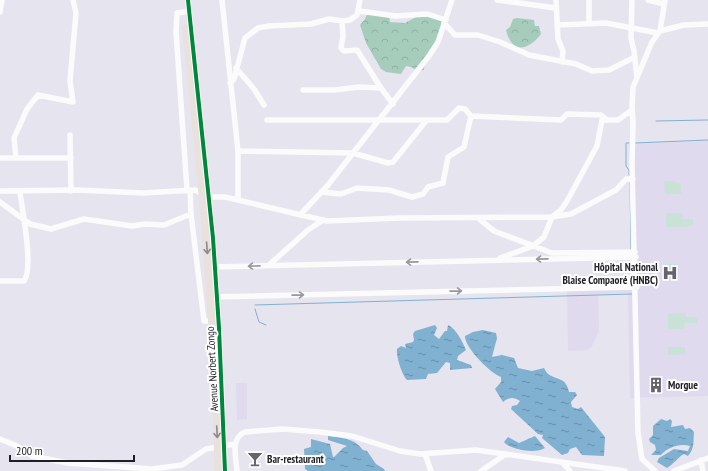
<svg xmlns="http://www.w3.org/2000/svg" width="708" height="471" viewBox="0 0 708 471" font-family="'PT Sans Narrow',sans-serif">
<defs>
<pattern id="forest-crowns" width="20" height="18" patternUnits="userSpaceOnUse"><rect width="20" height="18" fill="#a6cdbc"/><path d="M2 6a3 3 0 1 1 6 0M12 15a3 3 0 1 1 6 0" fill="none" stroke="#8fb0a1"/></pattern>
<pattern id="water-ripples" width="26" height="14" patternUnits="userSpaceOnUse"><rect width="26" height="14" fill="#80b1d1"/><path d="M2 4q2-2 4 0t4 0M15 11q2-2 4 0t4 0" fill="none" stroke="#688fa9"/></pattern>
</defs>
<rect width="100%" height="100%" fill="#e6e4ee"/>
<path fill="#dfdaed" d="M708,141V396L630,398L628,293L598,294L599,331L592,346L587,350L568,351L567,285L632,284L629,144Z
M236,383H247V419L237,420Z"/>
<path fill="#cae1d7" d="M664,181H676V183H681V194H665Z
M666,213H682V219H693V225L687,227H666Z
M667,264H677V267L674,269L677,276H667Z
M686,313V317L697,318V323H685L684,329H668V314Z
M668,347H685V354L668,355Z"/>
<path fill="url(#forest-crowns)" d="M368,12L389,16L390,22L405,23L418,16H425L443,20L442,31L425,60L424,70L418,71L411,67L406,66L401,74L386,72L381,69L366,43L360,25L365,19Z
M517,18L534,20L535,26H539L541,34C528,51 512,54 506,30L510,27L513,19Z"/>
<path fill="url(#water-ripples)" d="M435,325L437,328L434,335L439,339L445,331H447L448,325C456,328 463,343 466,350L458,356L457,360L471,365L472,368L450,370V363L446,362L437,373L428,374L426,379L407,380C402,375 396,356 397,349L401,346L406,348L405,344L413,342L414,340L413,334L415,331Z
M483,330L496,333L497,338L492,357L502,355L514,358L518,368L532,371L544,368C545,370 546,371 547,373C556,381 566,376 569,392H575L577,395L571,402L572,407L578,409L581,407L605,437L604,456L582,455L576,447L570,449L568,453L562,455L542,438L543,435L538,434L511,409L512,406L517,405L520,401C514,397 509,397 503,402L495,389L501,382V377C491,374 464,347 465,336L473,332Z
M661,419L667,421L670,419L672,421L671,427L683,425L685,429L690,428L694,432C693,441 695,448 688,456L684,454C678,457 674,464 667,468L657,462L659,458L674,449L688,451L690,446C680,443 668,447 661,455H651L656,450L655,445L650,442L649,439L653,435V426Z
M328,436C342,438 354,438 363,450L367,451L376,464L384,469L385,471H308L305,469L304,449L311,447V439L330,444L333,457H334L343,448L347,446L328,440Z
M535,436L545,448C536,454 510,450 504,442L508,437L519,443Z"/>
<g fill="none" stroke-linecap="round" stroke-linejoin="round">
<path stroke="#80b1d1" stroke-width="1" d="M656,121L708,120
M635,143L708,140
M629,175V170L626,166V143H629
M630,183L631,249
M255,305L632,294
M255,309L259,322L266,325"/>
<path stroke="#fbfbfc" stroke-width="5.5" d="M222,0L238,151V200
M360,0L357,15L350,20L342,21L343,36L341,48L344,51L357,50L381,88
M497,0L556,8
M556,0L558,39L563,51L562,62
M589,0V22
M632,0L631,38L634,51L637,78
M648,0L664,4
M359,11L396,16L427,14L446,20
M0,12L2,0
M185,12L177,13L176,31L187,190
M444,23L455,35H478L500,42L529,55L576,64L592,71L609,70L635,57
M558,25L606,23L658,33
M660,31L665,0
M236,68L254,89L264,105
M230,83L234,79L245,38L258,28L269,26L311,24L329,19L342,21
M303,90H334L359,87L381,88L393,104
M267,120H447L459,108L465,109L471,116
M70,135L71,191
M238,151L353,153L388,163L393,162L426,121
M0,158H71
M16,158L14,138L27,109L38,95L73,102L70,81L76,13L73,0
M190,190L191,214L204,321H212
M0,191L78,190L143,193L195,190L209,197H225L327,221L398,218L552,217L571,214L616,190L626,179H633
M321,192L341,194L357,188L389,190L412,197L423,194L428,187L443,183L448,157L464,147L471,116L561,120L567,114L601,115L607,120
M0,202L30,224L51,229L84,219L132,226L145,224L164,225L191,214
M300,215L328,185L429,56L438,42L452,0
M478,218L494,231L552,253L635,252
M500,258L533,246L544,237L552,217L561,210L567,201L597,146L602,120H618L632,110
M269,265L308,230L323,220
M211,267L636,257
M0,281H24C34,268 22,209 20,192
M213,297L637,287
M0,439L17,446L32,456L68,463L152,469L182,465L206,449L235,444
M425,454L431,471
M701,460L703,471
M562,462L570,471
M237,471C236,458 230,438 245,432L283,429L320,432L352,436L400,451L420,454L476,450L625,471
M481,471L506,454
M655,471L642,459L638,433L632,164L633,123L632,107L633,87L652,42L660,31L684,25L708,24
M674,471L708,458"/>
<path stroke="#e8e1dc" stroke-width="7" d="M188,0L213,238L219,328L225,471
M186,28C201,176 215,323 218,471"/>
<defs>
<path id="cycleway" d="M188,0L213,238L219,328L225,471"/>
</defs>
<use href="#cycleway" stroke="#fff" stroke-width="6"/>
<use href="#cycleway" stroke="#00873e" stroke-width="4"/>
</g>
<defs><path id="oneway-shaft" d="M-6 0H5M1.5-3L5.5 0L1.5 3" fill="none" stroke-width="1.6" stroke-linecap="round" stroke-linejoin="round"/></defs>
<g stroke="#8e898a">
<use href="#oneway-shaft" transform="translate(207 248) rotate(86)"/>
<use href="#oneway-shaft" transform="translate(217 432) rotate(87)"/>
</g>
<g stroke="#98989b">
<use href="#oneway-shaft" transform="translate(542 259) rotate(179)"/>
<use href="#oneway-shaft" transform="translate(412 262) rotate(179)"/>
<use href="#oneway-shaft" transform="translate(254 266) rotate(179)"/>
<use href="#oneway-shaft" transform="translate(456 291) rotate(-1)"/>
<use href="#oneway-shaft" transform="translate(298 295) rotate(-1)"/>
</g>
<defs>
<symbol id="hospital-bare" viewBox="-9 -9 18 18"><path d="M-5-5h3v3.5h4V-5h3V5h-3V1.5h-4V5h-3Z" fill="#65636b" stroke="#fff" stroke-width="2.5" paint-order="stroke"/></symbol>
<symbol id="building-bare" viewBox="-9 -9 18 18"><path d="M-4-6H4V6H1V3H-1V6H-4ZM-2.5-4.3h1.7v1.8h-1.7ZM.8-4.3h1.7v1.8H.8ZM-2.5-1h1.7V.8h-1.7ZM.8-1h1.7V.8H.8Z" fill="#65636b" stroke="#fff" stroke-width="2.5" paint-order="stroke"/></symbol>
<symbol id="bar-bare" viewBox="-9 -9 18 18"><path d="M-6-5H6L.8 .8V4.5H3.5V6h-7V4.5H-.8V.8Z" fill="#65636b" stroke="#fff" stroke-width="2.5" paint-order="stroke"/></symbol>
</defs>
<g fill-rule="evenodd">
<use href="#hospital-bare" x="659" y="262" width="22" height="22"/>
<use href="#building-bare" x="645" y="374" width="22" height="22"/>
<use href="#bar-bare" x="244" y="448" width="22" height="22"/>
</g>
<g text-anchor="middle" stroke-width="4" stroke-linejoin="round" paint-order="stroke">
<g font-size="11" font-weight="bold" fill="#201e25" stroke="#fff" text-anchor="start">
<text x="658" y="271" text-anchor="end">Hôpital National<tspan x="658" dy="13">Blaise Compaoré (HNBC)</tspan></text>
<text x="668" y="389">Morgue</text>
<text x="267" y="463">Bar-restaurant</text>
</g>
<g font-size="11" fill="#201e25" stroke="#fff">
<text transform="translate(212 369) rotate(-93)" y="4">Avenue Norbert Zongo</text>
</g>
</g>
<path d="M10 455v6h124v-6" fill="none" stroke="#201e25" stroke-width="2"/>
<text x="16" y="455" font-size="12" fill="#201e25" stroke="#ffffff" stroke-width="3" paint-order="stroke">200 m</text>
</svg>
